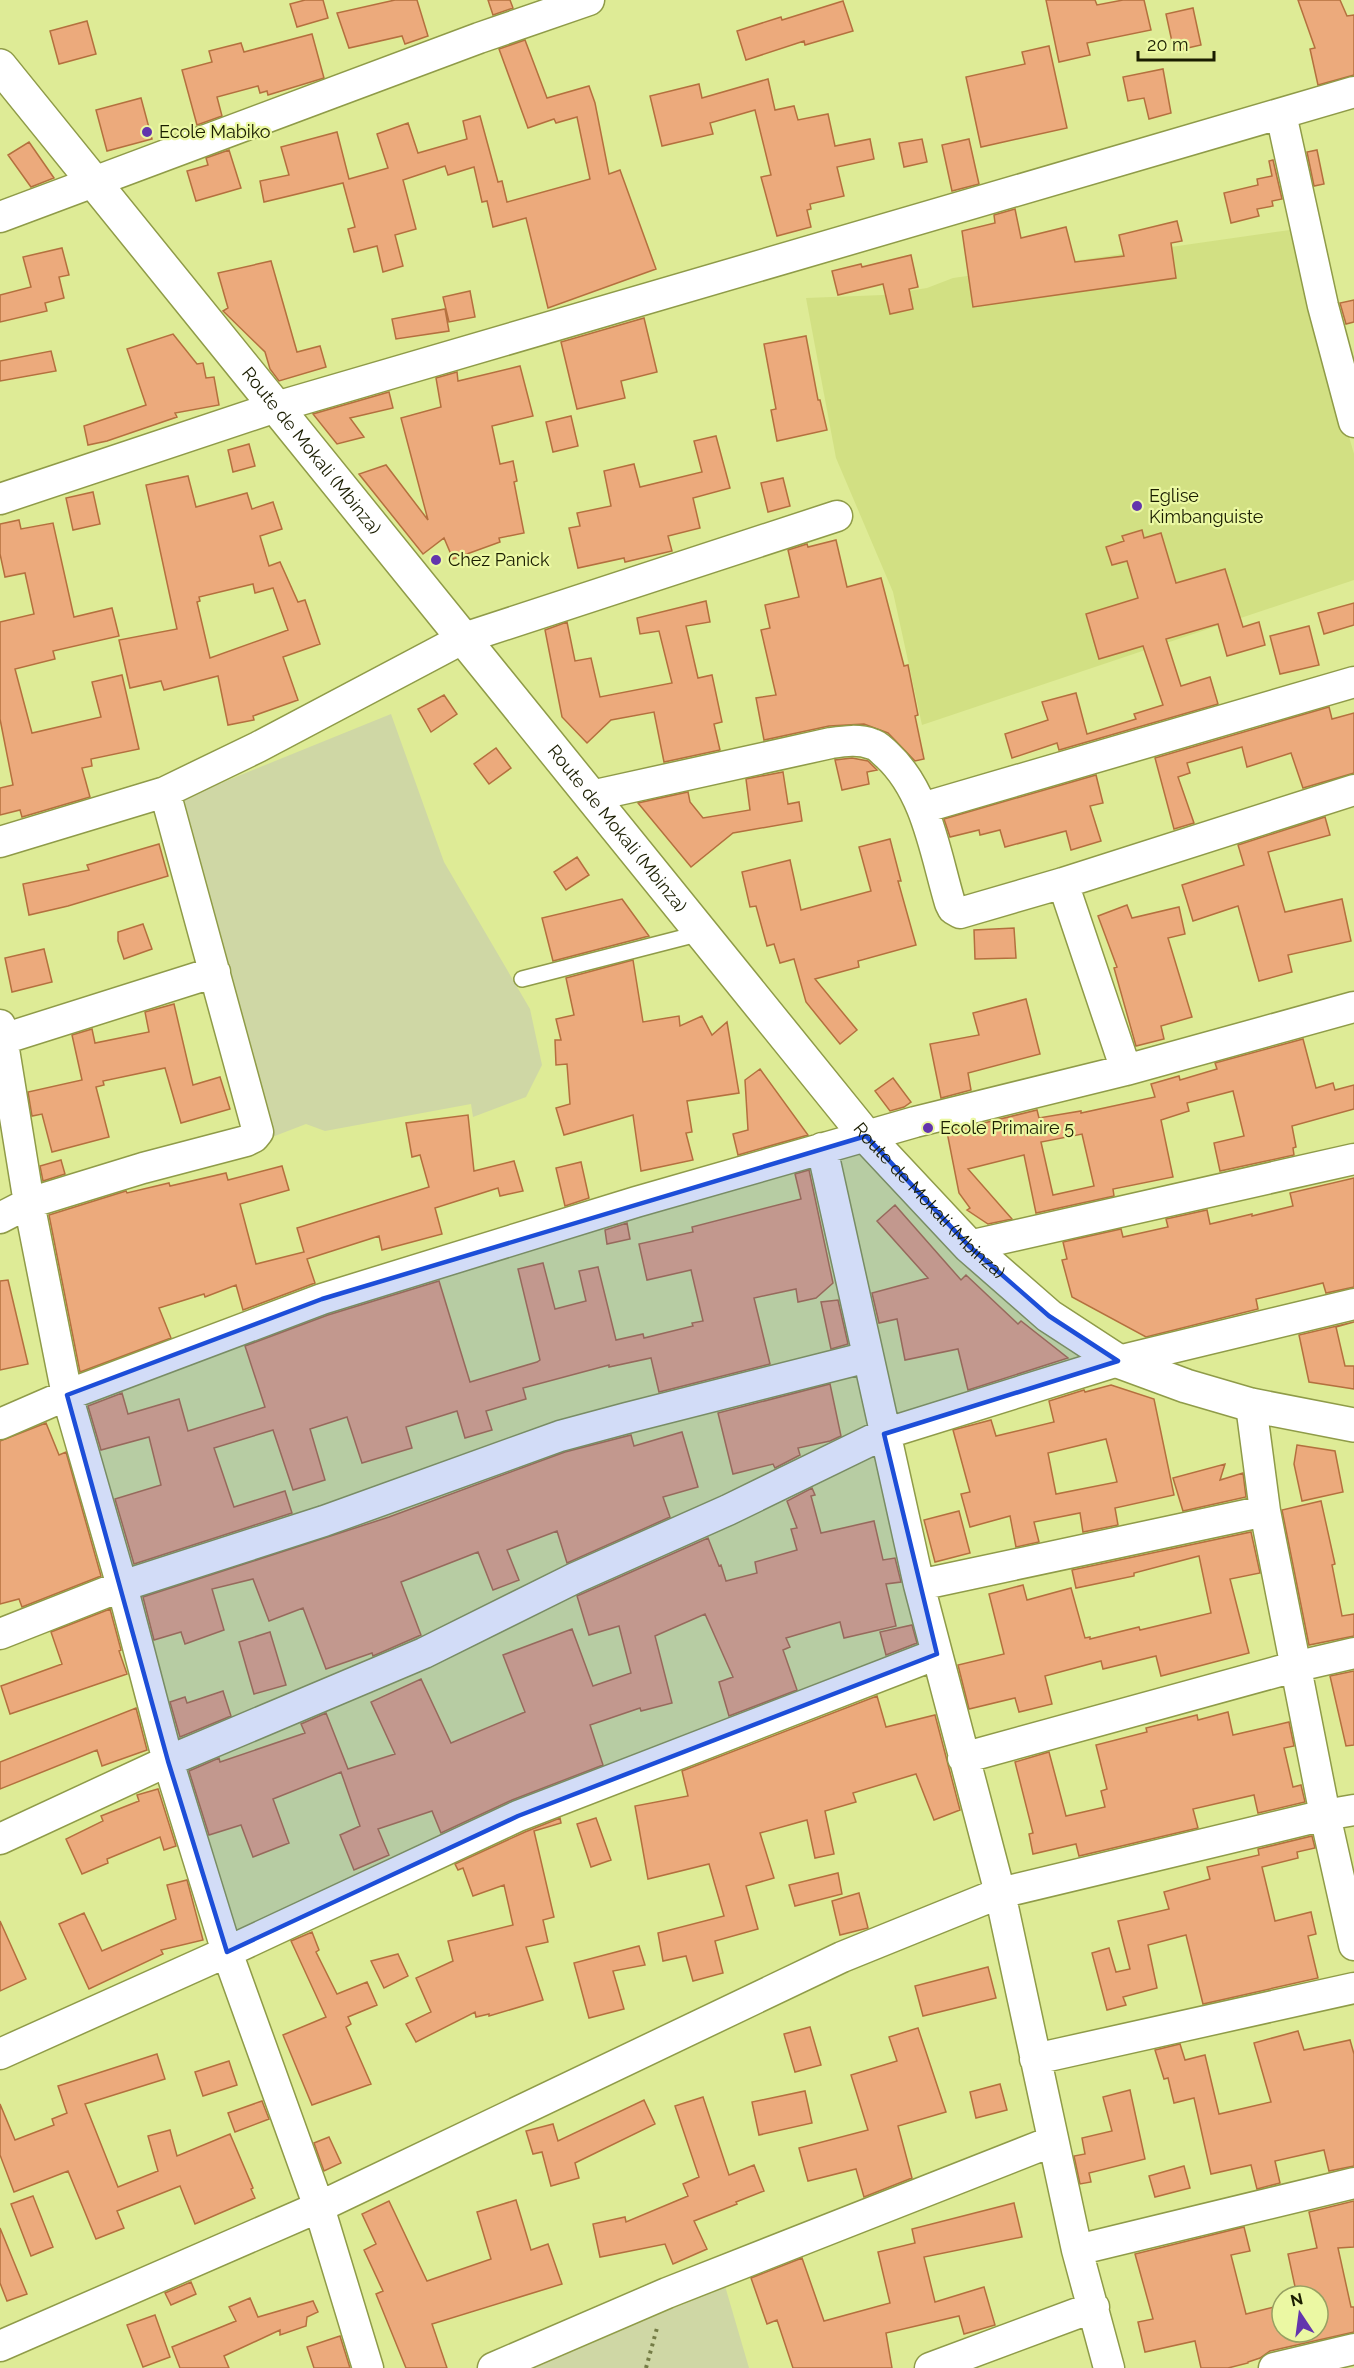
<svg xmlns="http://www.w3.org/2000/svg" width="1354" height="2368" viewBox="0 0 1354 2368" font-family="Raleway,sans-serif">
<rect width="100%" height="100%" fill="#deeb96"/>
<path fill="#d2e083" d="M1290,230L1354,454V580L922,725L893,592L836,458L806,298L883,295L927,288L953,278Z"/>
<path fill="#cfd7a5" d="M391,714L444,862L530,1009L542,1065L526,1097L473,1117L471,1104L325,1131L306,1124L267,1139L174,802Z
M725,2286L749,2368H526L552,2357Z"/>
<path fill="#ecaa7c" stroke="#b4703e" stroke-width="1.5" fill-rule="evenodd" d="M305,0H323L328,18L297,27L290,4Z
M395,0H417L428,36L405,44L402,36L349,48L337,13Z
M488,0H510L513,8L493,15Z
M1046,0H1095L1097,5L1123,0H1144L1151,30L1087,43L1090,55L1059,62Z
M1298,0H1340L1347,16L1354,15V75L1318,85L1310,49L1315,48Z
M843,1L853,31L805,45L804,41L746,60L737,31L781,17L782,20Z
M1193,8L1201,45L1174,51L1166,14Z
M87,21L96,54L59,64L50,31Z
M312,34L324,78L268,95L267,91L260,93L258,86L217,97L222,116L197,125L182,70L212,62L209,51L241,43L244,52Z
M525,40L547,98L589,86L595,103L609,174L620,170L656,269L548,308L526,218L493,227L487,201L482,202L474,167L448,175L445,166L403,180L416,229L395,235L403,266L383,272L377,246L354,252L348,229L355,227L343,183L264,202L260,181L289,175L281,147L337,132L349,179L388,168L377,134L408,123L418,153L467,139L463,121L480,116L498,182L502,181L507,202L590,179L577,117L556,123L554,119L528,128L499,49Z
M1049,46L1067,128L981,147L966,77L1025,64L1022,52Z
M1163,69L1171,113L1149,119L1144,98L1128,101L1123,77Z
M768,79L775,110L794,106L798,120L828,114L835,146L870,139L874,159L837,167L844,196L810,204L811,209L807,210L811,227L777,236L761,177L771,175L755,110L710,123L713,134L662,146L650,96L699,84L702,98Z
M141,98L152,139L107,151L96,110Z
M922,139L927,162L904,167L899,143Z
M969,139L979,184L952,191L942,145Z
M29,142L54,178L31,187L8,155Z
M229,150L241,188L196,201L187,171L208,165L206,158Z
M1317,150L1324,184L1314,186L1307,152Z
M1273,160L1282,199L1272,201L1273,206L1257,209L1259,216L1231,223L1224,193L1258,185L1257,179L1272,176L1269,161Z
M1015,209L1021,238L1066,227L1075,262L1124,256L1119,235L1177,221L1182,241L1171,243L1176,278L973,307L962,231L995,223L994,215Z
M62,248L69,275L59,277L64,298L45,303L47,311L0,322V295L31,287L23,257Z
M911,255L918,287L909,289L913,309L890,314L883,284L838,295L832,271L861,264L862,267Z
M271,261L297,352L320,346L326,367L279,381L270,369L265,352L223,311L228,308L218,273Z
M470,291L475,317L449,322L443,297Z
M1354,300V322L1346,324L1340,303Z
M445,309L449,331L396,339L392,319Z
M644,318L657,372L621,381L625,398L577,409L561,342Z
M173,334L197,364L203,363L206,378L214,377L219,405L175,413L177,417L107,441L88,445L84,426L146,405L127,349Z
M806,336L818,400H820L827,430L777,441L771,410L776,409L764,344Z
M51,351L56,371L0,381V361Z
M520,366L533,416L492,426L500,464L513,461L517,481L514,482L524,533L499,538L500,542L453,559L444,538L423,554L359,474L386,465L428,520L401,418L441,407L436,378L457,372L458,381Z
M389,392L393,408L350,418L364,437L337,444L313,414Z
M571,416L578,446L553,452L546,422Z
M716,436L730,488L693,498L700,528L668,536L672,551L625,562L624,558L578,568L569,528L580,526L577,513L611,506L604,471L634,464L640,487L702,472L694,441Z
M249,444L255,466L233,472L228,450Z
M188,476L196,507L247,493L252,509L273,502L282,529L260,536L269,566L280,562L298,602L305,600L320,644L283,657L298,700L253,716L254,720L228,725L218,676L164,690L161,681L130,688L119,640L177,629L146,485ZM253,584L255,593L273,588L288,630L210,658L197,602L200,601L199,597Z
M783,478L790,506L768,512L761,483Z
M93,492L100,524L73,530L66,498Z
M19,520L21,529L53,523L74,617L112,608L119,636L53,651L55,659L15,669L32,733L101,717L92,682L122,675L139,749L91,759L92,766L82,768L90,797L22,817L20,810L0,815V788L13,785L0,719V622L34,614L25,573L5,577L0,554V524Z
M1142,530L1144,538L1161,533L1176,583L1225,569L1243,627L1259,622L1265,645L1227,656L1218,624L1166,639L1181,686L1210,677L1218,704L1059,750L1057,743L1012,758L1005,734L1048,720L1042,702L1076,693L1087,734L1136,719L1134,714L1163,705L1143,646L1099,659L1086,614L1138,598L1127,561L1112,565L1106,547L1124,541L1122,536Z
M836,540L847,587L881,578L904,666L908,665L918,715L915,716L924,759L915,761L888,733L864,724L829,726L764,740L756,698L776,695L761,630L770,628L765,605L799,597L788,550L807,544L808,547Z
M706,601L710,622L686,626L698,678L712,675L722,722L714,724L720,750L664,762L654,712L611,720L587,743L562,717L545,630L567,622L575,661L591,658L600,697L672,683L659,631L640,634L637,618Z
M1354,603V625L1324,634L1318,613Z
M1309,626L1319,665L1280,674L1270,636Z
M444,695L457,714L431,732L418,709Z
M1329,707L1332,719L1354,713V773L1303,788L1291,753L1247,767L1242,747L1187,763L1190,773L1178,777L1194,823L1174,829L1155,758Z
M496,748L511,768L489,784L474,764Z
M852,758L868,761L877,770L867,772L869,784L842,790L835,760Z
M783,772L788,804L799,802L802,821L733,833L691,867L638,803L688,792L690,802L703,818L750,810L746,779Z
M1096,775L1103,803L1090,806L1101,841L1071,850L1066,831L1005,847L1000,830L980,835L979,830L950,837L944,819Z
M1325,817L1330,835L1268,852L1285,912L1342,899L1351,941L1288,955L1292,972L1259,981L1238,906L1193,921L1182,885L1244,865L1238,845Z
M890,839L901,881H898L916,945L858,961L859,967L815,979L857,1030L840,1044L806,1002L794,959L780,963L774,944L767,946L756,906L750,907L742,872L790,860L801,910L871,891L859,847Z
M159,844L168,876L68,906L29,915L23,884L89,870L87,865Z
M577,857L589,875L566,890L554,872Z
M622,899L649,936L553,961L542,918Z
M1127,905L1132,918L1179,907L1185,934L1168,938L1192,1017L1161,1026L1164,1039L1136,1046L1114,968L1117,967L1098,916Z
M143,924L152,949L124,959L118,941V932Z
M1014,928L1016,958L975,959L974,930Z
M44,949L52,982L12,992L5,958Z
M633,960L643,1022L679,1016L680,1026L702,1016L712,1035L727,1022L739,1093L687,1101L692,1132L686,1133L693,1160L641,1171L633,1115L564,1135L556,1108L570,1104L567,1064L556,1065L555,1040H561L556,1019L574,1015L566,978Z
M1026,999L1040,1054L968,1073L971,1090L941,1098L930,1044L979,1035L973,1013Z
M174,1004L193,1085L220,1077L230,1109L181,1123L165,1068L103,1081L104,1085L96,1087L109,1137L52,1152L42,1114L32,1116L28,1092L82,1080L72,1035L92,1029L95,1043L149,1032L145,1012Z
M1303,1039L1316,1088L1333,1083L1335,1090L1354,1085V1109L1292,1126L1296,1147L1293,1148L1294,1155L1220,1171L1214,1143L1244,1136L1233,1091L1187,1103L1189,1111L1161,1120L1173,1177L1113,1189L1114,1196L1036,1213L1024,1155L968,1169L1012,1219L988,1224L967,1210L970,1208L959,1193L947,1132L1037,1110L1039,1118L1081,1111V1113L1155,1097L1151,1084L1179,1076L1180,1080L1217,1069L1215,1063ZM1082,1134L1094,1186L1053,1195L1041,1142Z
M760,1069L808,1135L738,1155L733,1134L748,1130L745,1080Z
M893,1078L911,1102L904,1107L890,1111L875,1091Z
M468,1115L474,1171L514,1161L523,1191L500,1196L498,1188L435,1208L442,1234L382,1250L379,1236L307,1259L315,1283L243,1310L236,1285L205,1297L204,1294L159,1308L171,1338L80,1372L49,1215L126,1191L127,1193L169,1183L170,1186L226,1173L228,1180L282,1166L289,1190L240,1204L256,1264L304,1252L297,1228L429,1187L420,1155L412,1157L406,1123Z
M61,1160L65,1174L43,1181L40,1166Z
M581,1162L589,1198L565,1206L556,1168Z
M809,1170L833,1283L816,1298L798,1302L796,1289L754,1298L770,1364L659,1392L651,1358L609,1367V1365L523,1388L526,1399L486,1411L492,1430L465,1438L457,1411L406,1427L412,1448L362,1463L347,1417L310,1429L325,1480L293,1490L273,1430L214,1448L234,1507L285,1491L292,1513L134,1564L115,1499L161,1485L149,1437L101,1450L88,1406L122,1393L128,1414L179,1399L188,1431L265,1407L245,1346L328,1315L439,1281L470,1382L537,1362L540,1360L518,1269L543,1263L555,1309L586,1301L579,1271L598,1267L616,1340L643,1334L644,1338L693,1326L692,1323L703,1321L691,1270L647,1280L639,1244L693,1232L692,1227L801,1199L795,1174Z
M1354,1178V1287L1326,1293L1323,1283L1256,1299L1258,1309L1146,1337L1072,1297L1062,1260L1067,1259L1063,1242L1121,1229L1123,1237L1168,1227L1166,1219L1207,1210L1210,1224L1252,1214V1216L1293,1206L1290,1193Z
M895,1205L961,1280L966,1275L1018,1324L1021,1321L1068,1358L968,1390L958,1349L905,1360L897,1319L879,1323L872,1293L928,1278L877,1221Z
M627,1223L630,1239L607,1244L605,1230Z
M8,1280L28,1364L0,1370V1281Z
M838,1300L848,1344L831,1349L821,1302Z
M1354,1322L1336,1327L1345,1366H1354V1389L1309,1382L1299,1335Z
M830,1384L841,1436L830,1441L798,1448L800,1455L775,1468L773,1464L733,1474L718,1413Z
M1111,1385L1154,1399L1174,1495L1115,1508L1118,1525L1083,1532L1080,1513L1034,1522L1039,1542L1016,1547L1010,1516L970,1527L961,1494L970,1492L953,1430L991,1420L996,1436L1054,1422L1049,1401L1084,1390L1085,1392ZM1106,1439L1117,1482L1056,1494L1048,1453Z
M46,1423L59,1455L66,1452L101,1576L22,1607L19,1599L0,1604V1441Z
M682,1432L698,1487L663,1497L670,1517L567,1563L557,1531L507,1550L519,1580L493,1590L478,1552L401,1582L421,1635L373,1656L372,1653L326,1669L303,1608L269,1621L253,1579L212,1589L224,1630L185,1644L181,1632L154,1640L143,1597L389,1517L565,1452L631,1435L634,1446Z
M1297,1445L1335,1451L1343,1492L1302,1501L1294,1464Z
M1225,1464L1220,1480L1243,1473L1246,1497L1183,1511L1173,1478Z
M812,1488L815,1495L811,1496L821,1533L874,1521L883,1560L895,1558L901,1582L886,1584L896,1626L844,1638L840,1622L786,1638L790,1647L783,1650L797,1690L729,1716L719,1682L733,1677L705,1614L655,1636L672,1703L641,1711L640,1708L590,1725L603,1765L512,1800L441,1833L432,1811L378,1829L389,1855L354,1870L340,1835L360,1826L341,1772L273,1799L289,1843L253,1857L241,1825L209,1835L189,1771L219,1758L220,1762L305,1733L301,1724L326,1713L348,1769L395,1754L371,1702L421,1679L451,1743L525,1712L503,1655L572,1629L593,1686L631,1673L619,1626L589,1635L577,1596L708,1538L719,1566L721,1565L726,1581L757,1573L755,1562L797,1550L791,1529L797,1528L787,1501Z
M1321,1501L1335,1564L1332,1565L1342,1616L1354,1614V1636L1309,1645L1282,1510Z
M959,1511L970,1553L935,1562L924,1520Z
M1251,1532L1260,1573L1230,1579L1249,1653L1161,1676L1156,1656L1103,1669L1101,1661L1045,1676L1052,1704L1019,1712L1015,1698L969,1709L958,1665L1004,1654L989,1594L1023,1585L1027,1600L1071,1588L1085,1638L1090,1637V1639L1139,1627L1140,1630L1211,1613L1199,1556L1134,1573V1576L1076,1588L1072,1570Z
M110,1609L121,1650L119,1651L127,1674L10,1714L1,1686L62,1664L51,1632Z
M912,1625L917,1643L886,1655L880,1632Z
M270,1632L286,1685L254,1694L239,1642Z
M1354,1671V1745L1346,1746L1330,1676Z
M223,1691L231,1716L180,1737L170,1702L185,1697L187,1703Z
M877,1696L886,1727L935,1715L960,1810L934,1820L916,1774L853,1793L856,1802L825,1811L834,1854L815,1858L807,1820L760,1833L774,1878L746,1886L758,1929L715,1941L723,1973L693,1981L686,1956L663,1961L658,1933L724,1916L709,1864L648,1879L635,1806L688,1796L682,1771Z
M136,1708L147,1750L102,1766L97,1750L0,1789V1762Z
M1228,1712L1233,1735L1289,1722L1294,1746L1284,1748L1293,1787L1301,1785L1305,1802L1258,1813L1254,1795L1193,1809L1198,1828L1079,1856L1076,1844L1033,1854L1029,1834L1033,1833L1015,1762L1049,1752L1066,1816L1105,1807L1101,1791L1107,1789L1096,1745L1147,1732L1146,1728L1197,1715L1198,1720Z
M158,1789L176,1846L164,1850L160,1837L107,1859L108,1863L82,1874L66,1839L103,1821L101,1816L139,1801L137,1795Z
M560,1818L561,1823L534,1831L554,1917L543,1920L548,1942L526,1947L543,2000L489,2016V2014L476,2017L475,2012L416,2042L406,2024L431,2012L416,1978L453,1961L448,1941L513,1925L504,1885L473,1896L463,1868L458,1870L455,1864L525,1832Z
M596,1818L611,1860L591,1867L577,1824Z
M1312,1836L1315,1848L1297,1852L1298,1858L1262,1867L1275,1921L1311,1912L1316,1934L1308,1936L1318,1978L1203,2004L1186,1935L1148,1945L1157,1988L1123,1997L1126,2005L1107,2010L1092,1953L1109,1948L1116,1972L1130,1969L1118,1921L1169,1909L1164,1892L1210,1879L1207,1867L1259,1855L1258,1849Z
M838,1873L842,1894L795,1906L789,1885Z
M187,1880L203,1940L161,1950L163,1954L89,1989L59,1924L84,1913L102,1951L176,1919L167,1885Z
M859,1893L868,1928L840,1935L832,1901Z
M0,1921L26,1979L0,1991Z
M312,1932L319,1950L316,1952L337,1994L367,1982L377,2005L348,2017L351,2024L346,2027L371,2084L312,2105L283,2035L326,2017L291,1941Z
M639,1946L645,1965L613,1971L624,2009L589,2018L574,1963Z
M398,1954L408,1976L384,1988L371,1961Z
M988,1967L996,1998L923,2016L915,1986Z
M810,2027L821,2065L795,2072L784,2034Z
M918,2028L946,2112L898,2126L912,2178L864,2197L856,2169L808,2181L799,2148L868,2130L851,2075L897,2061L889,2037Z
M1298,2031L1304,2050L1350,2040L1354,2054V2166L1329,2171L1324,2150L1275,2161L1280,2183L1257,2189L1251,2165L1211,2174L1194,2098L1174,2103L1168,2078L1164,2079L1155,2050L1180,2044L1185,2060L1205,2055L1219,2114L1271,2102L1254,2043Z
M157,2054L165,2079L85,2104L118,2187L158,2171L148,2136L170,2130L177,2156L230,2134L253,2188L251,2189L255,2198L195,2224L180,2186L117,2211L124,2228L96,2239L68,2171L14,2192L0,2155V2104L15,2140L54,2125L52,2119L67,2113L58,2086Z
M229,2061L237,2085L203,2096L195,2072Z
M1000,2084L1007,2110L976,2118L970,2092Z
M1130,2090L1145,2159L1089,2173L1091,2182L1080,2184L1074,2156L1085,2154L1082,2138L1112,2131L1103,2097Z
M805,2091L812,2123L759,2135L752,2102Z
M703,2097L729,2175L754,2165L764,2191L736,2202L737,2204L694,2221L707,2249L673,2264L665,2244L600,2257L593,2224L625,2217L626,2222L688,2196L683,2184L699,2177L675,2106Z
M644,2100L655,2124L575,2163L579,2178L551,2186L542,2152L533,2154L526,2131L553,2124L558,2141Z
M262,2101L269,2119L235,2132L228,2113Z
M329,2137L341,2163L324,2171L314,2143Z
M1184,2166L1190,2188L1155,2197L1149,2176Z
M33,2196L53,2247L31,2256L11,2204Z
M516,2200L531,2250L548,2244L562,2284L432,2324L447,2368H406L376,2294L383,2291L364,2250L376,2244L362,2214L389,2201L427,2281L491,2259L477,2212Z
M1354,2201V2247L1338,2248L1351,2307H1354V2332L1270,2351L1260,2358L1248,2362V2363L1228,2368H1201L1195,2341L1145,2352L1138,2322L1153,2319L1135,2254L1244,2227L1250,2251L1231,2255L1246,2314L1282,2305V2332H1318V2296H1297L1288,2254L1317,2248L1309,2212Z
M1014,2203L1022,2237L924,2257L935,2302L984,2287L995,2325L964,2334L959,2316L886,2333L892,2368H793L777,2320L767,2324L751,2278L802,2258L824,2321L890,2303L878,2252L915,2243L912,2229Z
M0,2228L27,2294L7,2301L0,2283Z
M191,2282L196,2294L171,2305L165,2293Z
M250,2298L258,2317L313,2301L318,2312L307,2317L306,2326L280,2335V2330L224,2356L229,2368H180L172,2347L236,2321L229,2307Z
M155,2315L170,2357L143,2367L127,2325Z
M340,2336L350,2368H314L307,2347Z"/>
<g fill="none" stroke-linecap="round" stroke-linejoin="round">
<defs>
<path id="service" d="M522,979L701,933"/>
<path id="minor" d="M1281,114L1323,306L1354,422
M0,217L479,38L589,0
M0,499L276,407L1354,92
M591,796L831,743C845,741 859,739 872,744C878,745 882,751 887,755C927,792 935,853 950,903L953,909L960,913L1063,883L1354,790
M922,808L1354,682
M0,842L165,792L258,747L464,638L837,516
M1063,883L1126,1070
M0,1025L29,1203L67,1395L122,1586L168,1761L227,1952L319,2207L368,2368
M0,1040L215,972
M822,1148L919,1585L1000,1893L1077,2250L1109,2368
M0,1218L29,1203L143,1168L246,1141L254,1137L258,1132L165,792
M969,1246L1354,1159
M1251,1405L1265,1511L1325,1815L1354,1810
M0,1424L67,1395L322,1299L636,1202L915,1122L1126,1070L1354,1007
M919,1585L1265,1511
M0,1634L122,1586L324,1521L560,1436L627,1418L868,1357
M963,1758L1294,1667L1354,1653
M0,1839L168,1761L424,1653L575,1578L728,1510L884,1434L1118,1361L1354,1304
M0,2054L227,1952L518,1816L937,1654
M1035,2059L1354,1988
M1077,2250L1354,2183
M0,2346L319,2207L842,1957L1000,1893L1325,1815L1354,1945
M493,2368L667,2293L1053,2141
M930,2368L1094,2307
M1274,2368L1354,2349"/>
<g id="tertiary">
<path id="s1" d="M0,66L866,1136L969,1246L1049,1316L1118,1361L1186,1386L1251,1405L1354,1425"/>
</g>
</defs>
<use href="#service" stroke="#8f9b48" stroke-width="18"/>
<use href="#minor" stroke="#8f9b48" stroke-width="33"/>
<use href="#tertiary" stroke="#8f9b48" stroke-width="36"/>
<path stroke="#747c45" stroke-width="4" stroke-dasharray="3 4.5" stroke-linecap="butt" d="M646,2368L657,2328"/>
<use href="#service" stroke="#fff" stroke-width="15"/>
<use href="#minor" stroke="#fff" stroke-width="30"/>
<use href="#tertiary" stroke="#fff" stroke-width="33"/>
</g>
<path fill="#1d4ed8" fill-opacity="0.2" stroke="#1d4ed8" stroke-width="4.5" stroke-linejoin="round" d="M866,1136L969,1246L1049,1316L1118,1361L884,1434L937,1654L518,1816L227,1952L168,1761L67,1395L322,1299Z"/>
<g fill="#6335ad" stroke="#ebf8a3" stroke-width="2">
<circle cx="147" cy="132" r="6"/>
<circle cx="1137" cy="506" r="6"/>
<circle cx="436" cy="560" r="6"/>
<circle cx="928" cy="1128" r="6"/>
</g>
<g text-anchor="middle" stroke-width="4.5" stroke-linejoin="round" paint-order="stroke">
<g font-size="18" fill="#1a1d00" stroke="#ebf8a3" text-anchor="start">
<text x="159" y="138">Ecole Mabiko</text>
<text x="1149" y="502">Eglise<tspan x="1149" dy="21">Kimbanguiste</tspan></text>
<text x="448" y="566">Chez Panick</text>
<text x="940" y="1134">Ecole Primaire 5</text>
</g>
<g font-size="18" fill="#1a1d00" stroke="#ebf8a3">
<text dy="6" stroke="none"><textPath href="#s1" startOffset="495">Route de Mokali (Mbinza)</textPath></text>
<text dy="6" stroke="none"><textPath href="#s1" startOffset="981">Route de Mokali (Mbinza)</textPath></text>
<text dy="6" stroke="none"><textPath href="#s1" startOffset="1467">Route de Mokali (Mbinza)</textPath></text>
</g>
</g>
<g transform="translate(1300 2314) rotate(347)"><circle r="28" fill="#ebf8a3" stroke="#97a062" stroke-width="1.5"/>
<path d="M0-4.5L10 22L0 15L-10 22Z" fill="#6335ad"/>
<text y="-9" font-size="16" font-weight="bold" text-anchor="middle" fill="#1a1d00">N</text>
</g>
<path d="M1138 51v9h76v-9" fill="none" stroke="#1a1d00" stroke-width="3"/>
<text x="1147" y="51" font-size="18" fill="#1a1d00" stroke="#ebf8a3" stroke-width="4.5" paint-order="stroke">20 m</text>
</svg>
